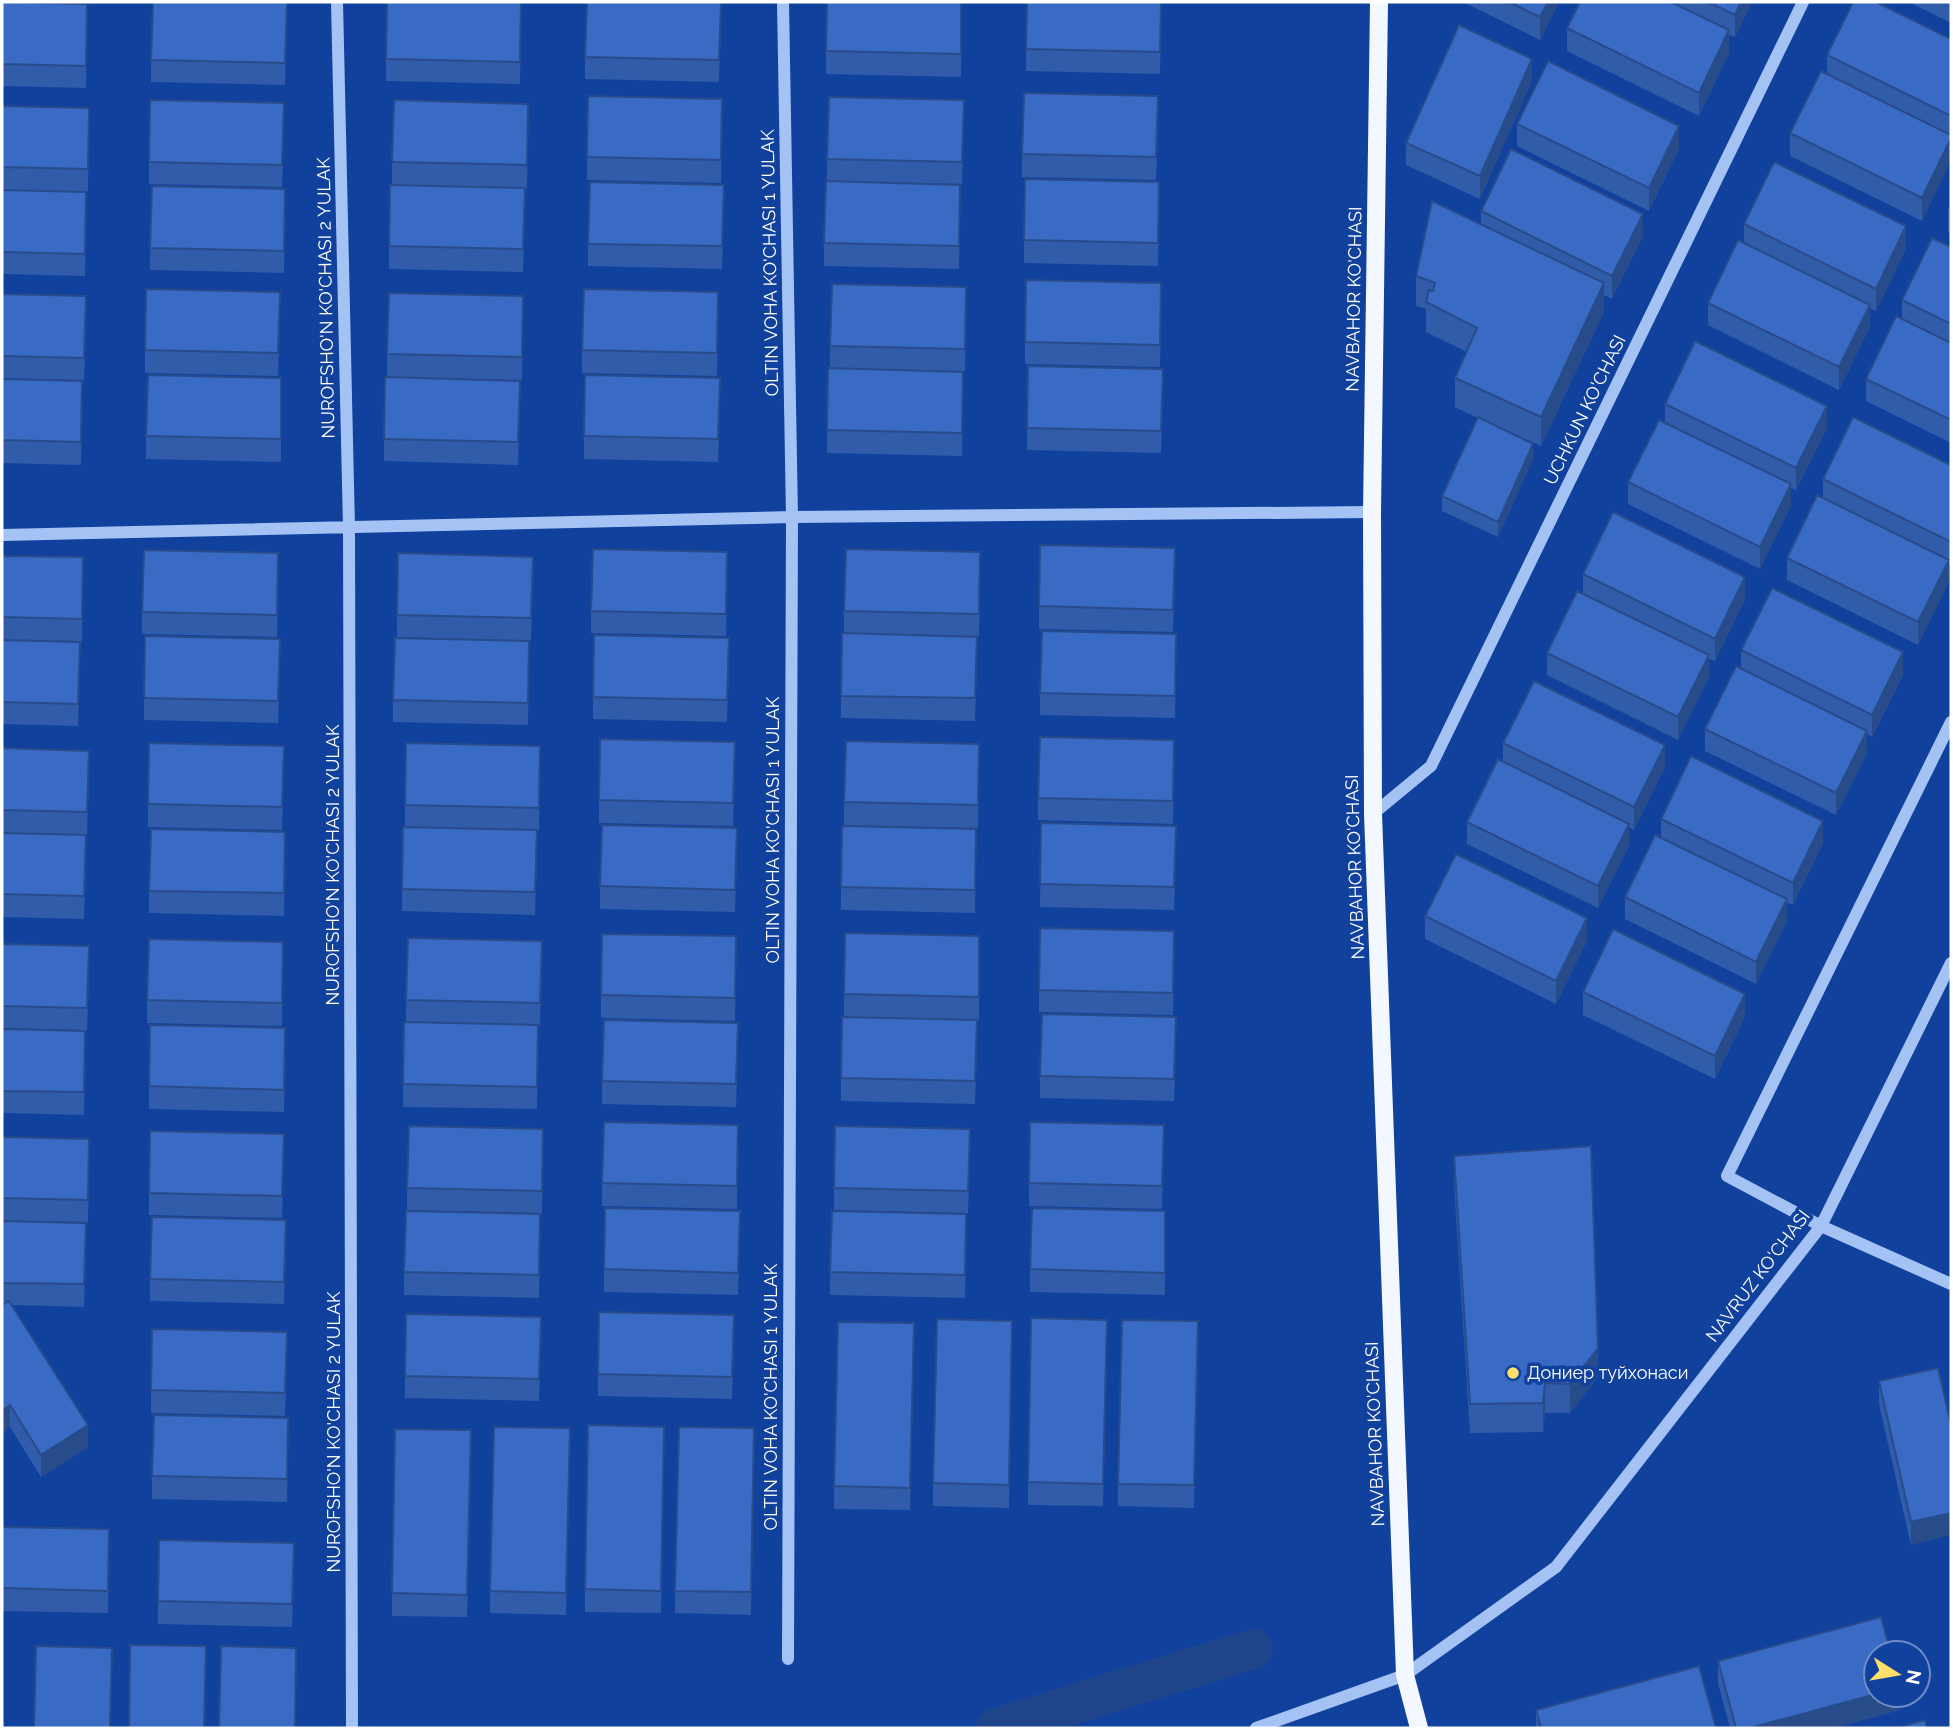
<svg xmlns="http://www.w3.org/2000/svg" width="1953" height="1730" viewBox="0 0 1953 1730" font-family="Raleway,sans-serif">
<rect width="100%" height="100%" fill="#10419d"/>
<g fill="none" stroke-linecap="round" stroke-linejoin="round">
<path stroke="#21458b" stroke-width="40" d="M996,1728L1253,1649"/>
<path stroke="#a5c2f5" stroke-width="12" d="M337,2L349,528L352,1728
M783,2L792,517L788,1659
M2,535L792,517L1372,512
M1951,722L1727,1176L1821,1226L1951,1284
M1373,814L1431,766L1803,2
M1256,1728L1405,1675L1556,1567L1821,1226L1951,963"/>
<path stroke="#f3f7ff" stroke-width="18" d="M1379,2L1372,512L1373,814L1405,1675L1419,1728"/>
</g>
<path fill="#315ca9" d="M2,2L87,27L86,88L2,86Z
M5,2H89V4Z
M962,2L961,77L826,74V51Z
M1161,2L1160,74L1026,71V49Z
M1463,2H1559L1540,40Z
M1580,2H1752L1735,37L1729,35V53L1699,116L1567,51V28Z
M1909,2H1951V23Z
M721,21L719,82L585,79V57Z
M521,23L520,84L386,81V59Z
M287,24L285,85L151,82V60Z
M1951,39V160L1922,221L1790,156V133L1827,74V55Z
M1532,81L1480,199L1406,165V143Z
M2,106L89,108L88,192L2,190Z
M1158,118L1156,180L1022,177V154Z
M722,121L721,183L587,180V157Z
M964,123L962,184L827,181V159Z
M1517,124L1679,149L1649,211L1517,146Z
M284,126L282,187L149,184V162Z
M528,126L527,188L392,185V162Z
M1159,182L1158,266L1024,263V240Z
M2,190L86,215L85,276L2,274Z
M1951,203V233L1948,232V209Z
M724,207L722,269L588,266V244Z
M960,207L959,269L824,266V243Z
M525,210L523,272L389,269V246Z
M1481,211L1643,236L1612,299L1604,295V312L1541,446L1501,428L1533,459L1498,537L1442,511V496L1478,418L1455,407V378L1467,352L1426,332V309L1416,306V276L1481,224Z
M285,212L284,273L150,270V248Z
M1744,224L1906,249L1876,311L1870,308V327L1839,390L1708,325V303L1744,243Z
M1951,247V443L1866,401V379L1902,319V300Z
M2,294L86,319L84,380L2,378Z
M1161,305L1160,367L1025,364V342Z
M966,310L965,371L830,368V346Z
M280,314L278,376L145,373V350Z
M718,314L717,376L582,373V350Z
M523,318L522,380L387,377V354Z
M281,378V462L146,459V436Z
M2,379L82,403L81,465L2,463Z
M1163,392L1161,453L1027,450V428Z
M963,394L962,456L827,453V430Z
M720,400L718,462L584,459V436Z
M520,403L518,465L384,461V439Z
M1665,404L1827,428L1796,490L1791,488V506L1760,569L1628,504V482L1665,422Z
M1951,465V565L1949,563V582L1918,645L1787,580V558L1823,498V479Z
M2,556L83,580L82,641L2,640Z
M1175,571L1173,632L1039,629V606Z
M1583,574L1745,599L1715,661L1709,659V677L1678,740L1547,675V653L1583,593Z
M727,575L726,636L591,633V611Z
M980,575L979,636L844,633V611Z
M278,576L277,637L142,634V612Z
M533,579L531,641L397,637V615Z
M2,640L80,665L78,726L2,724Z
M1741,650L1903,675L1872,737L1867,734V753L1836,815L1705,751V729L1741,669Z
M1176,657L1175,718L1040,715V693Z
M977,660L975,721L841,718V696Z
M729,661L727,722L593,719V697Z
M280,662L278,723L144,720V698Z
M529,664L528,725L393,722V700Z
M1503,743L1665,767L1634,830L1629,827V846L1598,908L1467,844V822L1503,762Z
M2,748L89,773L87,835L2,833Z
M1174,762L1173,824L1038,820V798Z
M735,764L733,826L599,823V800Z
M979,766L978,828L844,825V802Z
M284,768L282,830L148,827V804Z
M540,769L539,830L405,827V805Z
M1661,819L1823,843L1793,905L1787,903V921L1756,984L1625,919V897L1661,837Z
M1041,823L1176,848L1174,910L1040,907Z
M2,833L86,857L84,919L2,917Z
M737,851L735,912L600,909V886Z
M976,851L975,913L841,910V887Z
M537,853L535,915L402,911V889Z
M285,855L284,916L149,913V891Z
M1425,916L1587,941L1556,1004L1425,939Z
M979,936V1020L844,1017V994Z
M2,944L89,969L87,1030L2,1028Z
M1174,954L1173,1015L1039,1012V990Z
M736,959L735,1021L601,1018V995Z
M283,964L282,1026L147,1023V1000Z
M542,964L540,1025L406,1022V1000Z
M1583,992L1745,1017L1715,1079L1583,1015Z
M2,1029L85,1053L84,1115L2,1113Z
M1176,1039L1174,1101L1040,1098V1076Z
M977,1042L975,1104L841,1101V1078Z
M738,1045L736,1107L602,1104V1081Z
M538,1048L537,1109L403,1107V1084Z
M285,1051L284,1112L149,1109V1086Z
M738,1125L737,1209L602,1206V1183Z
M543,1129L542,1213L407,1210V1188Z
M2,1137L89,1161L88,1222L2,1221Z
M1164,1147L1162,1209L1029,1206V1183Z
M970,1152L968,1213L834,1210V1188Z
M1454,1156L1598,1377L1570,1413H1545L1543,1432L1470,1433L1454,1185Z
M284,1157L282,1218L149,1215V1193Z
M1165,1211V1295L1030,1292V1269Z
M2,1221L86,1245L84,1307L12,1305L88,1447L41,1477L10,1427L2,1305Z
M740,1234L738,1295L604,1292V1269Z
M540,1236L539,1298L404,1295V1272Z
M966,1236L965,1298L830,1295V1272Z
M286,1243L284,1304L150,1301V1279Z
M1012,1321L1009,1508L933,1506V1483Z
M734,1338L732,1399L598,1396V1374Z
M541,1340L539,1401L405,1398V1376Z
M1107,1342L1103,1506L1028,1505V1482Z
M1198,1344L1194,1508L1118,1506V1484Z
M914,1346L910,1510L834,1509V1486Z
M287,1354L285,1416L151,1413V1390Z
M1879,1381L1951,1425L1911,1545L1879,1404Z
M664,1427L661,1613L585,1612V1589Z
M570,1428L566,1615L490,1613V1591Z
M288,1440L287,1502L152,1499V1476Z
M754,1451L751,1615L675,1613V1591Z
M471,1453L467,1617L392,1616V1593Z
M2,1527L109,1552L108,1613L2,1611Z
M294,1565L292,1627L158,1624V1601Z
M1718,1661L1900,1695V1710L1833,1728H1730L1718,1683Z
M1536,1710L1716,1728H1536Z"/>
<path fill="#284b8a" d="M1548,2H1559L1540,40V17Z
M1741,2H1752L1735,37V15Z
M1729,30V53L1699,116V93Z
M1532,59V81L1480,199V176Z
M1679,126V149L1649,211V188Z
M1951,138V160L1922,221V198Z
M1643,214V236L1612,299V276Z
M1906,226V249L1876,311V289Z
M1604,283V312L1541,446V417Z
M1870,305V327L1839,390V367Z
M1827,406V428L1796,490V468Z
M1533,444V459L1498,537V522Z
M1791,484V506L1760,569V547Z
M1949,560V582L1918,645V622Z
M1745,577V599L1715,661V639Z
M1903,652V675L1872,737V715Z
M1709,655V677L1678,740V717Z
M1867,731V753L1836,815V793Z
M1665,745V767L1634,830V807Z
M1823,821V843L1793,905V883Z
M1629,824V846L1598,908V886Z
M1787,899V921L1756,984V962Z
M1587,918V941L1556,1004V981Z
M1745,994V1017L1715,1079V1056Z
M1598,1348V1377L1570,1413V1384Z
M1545,1383V1413L1543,1432V1403Z
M10,1405V1427L2,1434V1411Z
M88,1425V1447L41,1477V1455Z
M1951,1513V1535L1911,1545V1522Z
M1876,1694V1695H1900V1710L1833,1728H1750Z"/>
<path fill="#396bc5" stroke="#284b8a" stroke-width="2" d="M2,2L87,4L86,66L2,64Z
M153,2H287L285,63L151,60Z
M387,2H521L520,62L386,59Z
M587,2H721L719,60L585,57Z
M827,2H961V54L826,51Z
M1027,2H1161L1160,52L1026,49Z
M1509,2H1548L1540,17Z
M1580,2H1671L1729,30L1699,93L1567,28Z
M1708,2H1741L1735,15Z
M1853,2H1876L1951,39V116L1827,55Z
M1459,25L1532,59L1480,176L1406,143Z
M1548,61L1679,126L1649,188L1517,124Z
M1821,71L1951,135V138L1922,198L1790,133Z
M1024,93L1158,96L1156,157L1022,154Z
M588,96L722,99L721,160L587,157Z
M829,97L964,100L962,162L827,159Z
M150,100L284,103L282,165L149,162Z
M394,100L528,104L527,165L392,162Z
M2,106L89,108L88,169L2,167Z
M1511,149L1643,214L1612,276L1481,211Z
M1774,162L1906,226L1876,289L1744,224Z
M1025,179L1159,182L1158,243L1024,240Z
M826,181L960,185L959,246L824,243Z
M590,182L724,185L722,246L588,244Z
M390,185L525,188L523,249L389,246Z
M152,186L285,189L284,251L150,248Z
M2,190L86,192L85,254L2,252Z
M1432,201L1604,283L1541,417L1455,378L1477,328L1426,302L1429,290L1433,291L1435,283L1416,276Z
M1932,238L1951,247V324L1902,300Z
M1738,240L1870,305L1839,367L1708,303Z
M1026,280L1161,283L1160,345L1025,342Z
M832,284L966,287L965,349L830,346Z
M146,289L280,292L278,353L145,350Z
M584,289L718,292L717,353L582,350Z
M389,293L523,296L522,357L387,354Z
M2,294L86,296L84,358L2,356Z
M1896,316L1951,343V420L1866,379Z
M1695,341L1827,406L1796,468L1665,404Z
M1028,366L1163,369L1161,431L1027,428Z
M828,368L963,372L962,433L827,430Z
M148,375L281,378V439L146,436Z
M585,375L720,378L718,439L584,436Z
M385,377L520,381L518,442L384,439Z
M2,379L82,381L81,442L2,440Z
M1478,417L1533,444L1498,522L1442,496Z
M1853,417L1951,465V542L1823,479Z
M1659,420L1791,484L1760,547L1628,482Z
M1817,495L1949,560L1918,622L1787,558Z
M1613,512L1745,577L1715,639L1583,574Z
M1040,545L1175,548L1173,610L1039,606Z
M593,549L727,552L726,614L591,611Z
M846,549L980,552L979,614L844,611Z
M144,550L278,553L277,615L142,612Z
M398,553L533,557L531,618L397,615Z
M2,556L83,557L82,619L2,617Z
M1772,588L1903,652L1872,715L1741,650Z
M1577,591L1709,655L1678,717L1547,653Z
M1042,631L1176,634L1175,696L1040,693Z
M842,633L977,637L975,698L841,696Z
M594,635L729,638L727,700L593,697Z
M145,636L280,639L278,701L144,698Z
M395,638L529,641L528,703L393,700Z
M2,640L80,642L78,704L2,702Z
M1736,666L1867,731L1836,793L1705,729Z
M1534,681L1665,745L1634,807L1503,743Z
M1040,737L1174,740L1173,801L1038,798Z
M600,739L735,742L733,803L599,800Z
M846,741L979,744L978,805L844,802Z
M149,743L284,746L282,807L148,804Z
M406,743L540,746L539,808L405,805Z
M2,748L89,751L87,812L2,810Z
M1691,756L1823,821L1793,883L1661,819Z
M1498,759L1629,824L1598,886L1467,822Z
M1041,823L1176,826L1174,887L1040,884Z
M602,825L737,828L735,890L600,886Z
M842,826L976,829L975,890L841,887Z
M403,827L537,830L535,892L402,889Z
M151,829L285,832L284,893L149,891Z
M2,833L86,835L84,896L2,894Z
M1655,835L1787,899L1756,962L1625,897Z
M1456,854L1587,918L1556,981L1425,916Z
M1040,928L1174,931L1173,993L1039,990Z
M1613,929L1745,994L1715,1056L1583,992Z
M845,933L979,936V997L844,994Z
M602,934L736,936L735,998L601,995Z
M408,938L542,941L540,1003L406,1000Z
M149,939L283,942L282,1003L147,1000Z
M2,944L89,946L87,1008L2,1006Z
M1042,1014L1176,1017L1174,1079L1040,1076Z
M842,1017L977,1020L975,1081L841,1078Z
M604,1020L738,1023L736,1084L602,1081Z
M404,1022L538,1025L537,1087L403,1084Z
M150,1025L285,1028L284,1090L149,1086Z
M2,1029L85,1031L84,1092L2,1091Z
M604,1122L738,1125L737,1186L602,1183Z
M1030,1122L1164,1125L1162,1186L1029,1183Z
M409,1126L543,1129L542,1191L407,1188Z
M835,1126L970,1129L968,1191L834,1188Z
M150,1131L284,1134L282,1196L149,1193Z
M2,1137L89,1139L88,1200L2,1198Z
M1591,1146L1598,1348L1570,1384L1545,1383L1543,1403L1470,1404L1454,1156Z
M605,1208L740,1211L738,1273L604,1269Z
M1032,1208L1165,1211V1273L1030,1269Z
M406,1211L540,1214L539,1275L404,1272Z
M832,1211L966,1214L965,1275L830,1272Z
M152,1217L286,1220L284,1282L150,1279Z
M2,1221L86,1223L84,1284L2,1283Z
M9,1301L88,1425L41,1455L10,1405L2,1411V1305Z
M599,1312L734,1315L732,1377L598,1374Z
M406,1314L541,1317L539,1379L405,1376Z
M1031,1318L1107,1320L1103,1484L1028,1482Z
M937,1319L1012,1321L1009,1485L933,1483Z
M1122,1320L1198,1321L1194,1485L1118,1484Z
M838,1322L914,1323L910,1488L834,1486Z
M152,1329L287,1332L285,1393L151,1390Z
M1938,1368L1951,1425V1513L1911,1522L1879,1381Z
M154,1415L288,1418L287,1479L152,1476Z
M588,1425L664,1427L661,1591L585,1589Z
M494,1427L570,1428L566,1593L490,1591Z
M679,1427L754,1428L751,1592L675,1591Z
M395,1429L471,1430L467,1595L392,1593Z
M2,1527L109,1529L108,1591L2,1588Z
M159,1540L294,1543L292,1604L158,1601Z
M1881,1617L1891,1653H1876V1694L1750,1728H1736L1718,1661Z
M130,1645L206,1646L204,1728H129Z
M36,1646L112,1648L110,1728H34Z
M221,1646L296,1648L295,1728H219Z
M1699,1666L1716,1728H1541L1536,1710Z
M1925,1720L1927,1728H1896Z"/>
<circle fill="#ffe169" stroke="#10419d" stroke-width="2.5" cx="1513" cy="1373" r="7"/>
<g text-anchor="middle" stroke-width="7" stroke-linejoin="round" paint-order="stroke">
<g font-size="18" fill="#fff" stroke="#10419d">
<text transform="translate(770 263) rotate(-91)" y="6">OLTIN VOHA KO'CHASI 1 YULAK</text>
<text transform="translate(326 298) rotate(-91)" y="6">NUROFSHO'N KO'CHASI 2 YULAK</text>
<text transform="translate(1354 299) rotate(-89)" y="6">NAVBAHOR KO'CHASI</text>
<text transform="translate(1585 410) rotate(-64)" y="6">UCHKUN KO'CHASI</text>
<text transform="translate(773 830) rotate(-90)" y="6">OLTIN VOHA KO'CHASI 1 YULAK</text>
<text transform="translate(333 865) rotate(-90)" y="6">NUROFSHO'N KO'CHASI 2 YULAK</text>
<text transform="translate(1355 867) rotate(-92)" y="6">NAVBAHOR KO'CHASI</text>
<text transform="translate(1758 1276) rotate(-53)" y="6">NAVRUZ KO'CHASI</text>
<text transform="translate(771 1397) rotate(-90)" y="6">OLTIN VOHA KO'CHASI 1 YULAK</text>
<text transform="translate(334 1432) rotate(-90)" y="6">NUROFSHO'N KO'CHASI 2 YULAK</text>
<text transform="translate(1375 1434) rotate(-92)" y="6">NAVBAHOR KO'CHASI</text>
</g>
<g font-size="18" fill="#fff" stroke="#10419d" text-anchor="start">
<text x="1527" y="1379">Дониер туйхонаси</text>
</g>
</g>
<rect width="1953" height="1730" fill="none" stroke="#ffffff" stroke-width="7"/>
<g transform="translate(1897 1674) rotate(101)"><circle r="33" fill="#10419d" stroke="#708dc4" stroke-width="2"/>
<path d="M0-5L12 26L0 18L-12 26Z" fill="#ffe169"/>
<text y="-10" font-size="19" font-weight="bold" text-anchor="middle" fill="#ffffff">N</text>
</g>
</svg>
